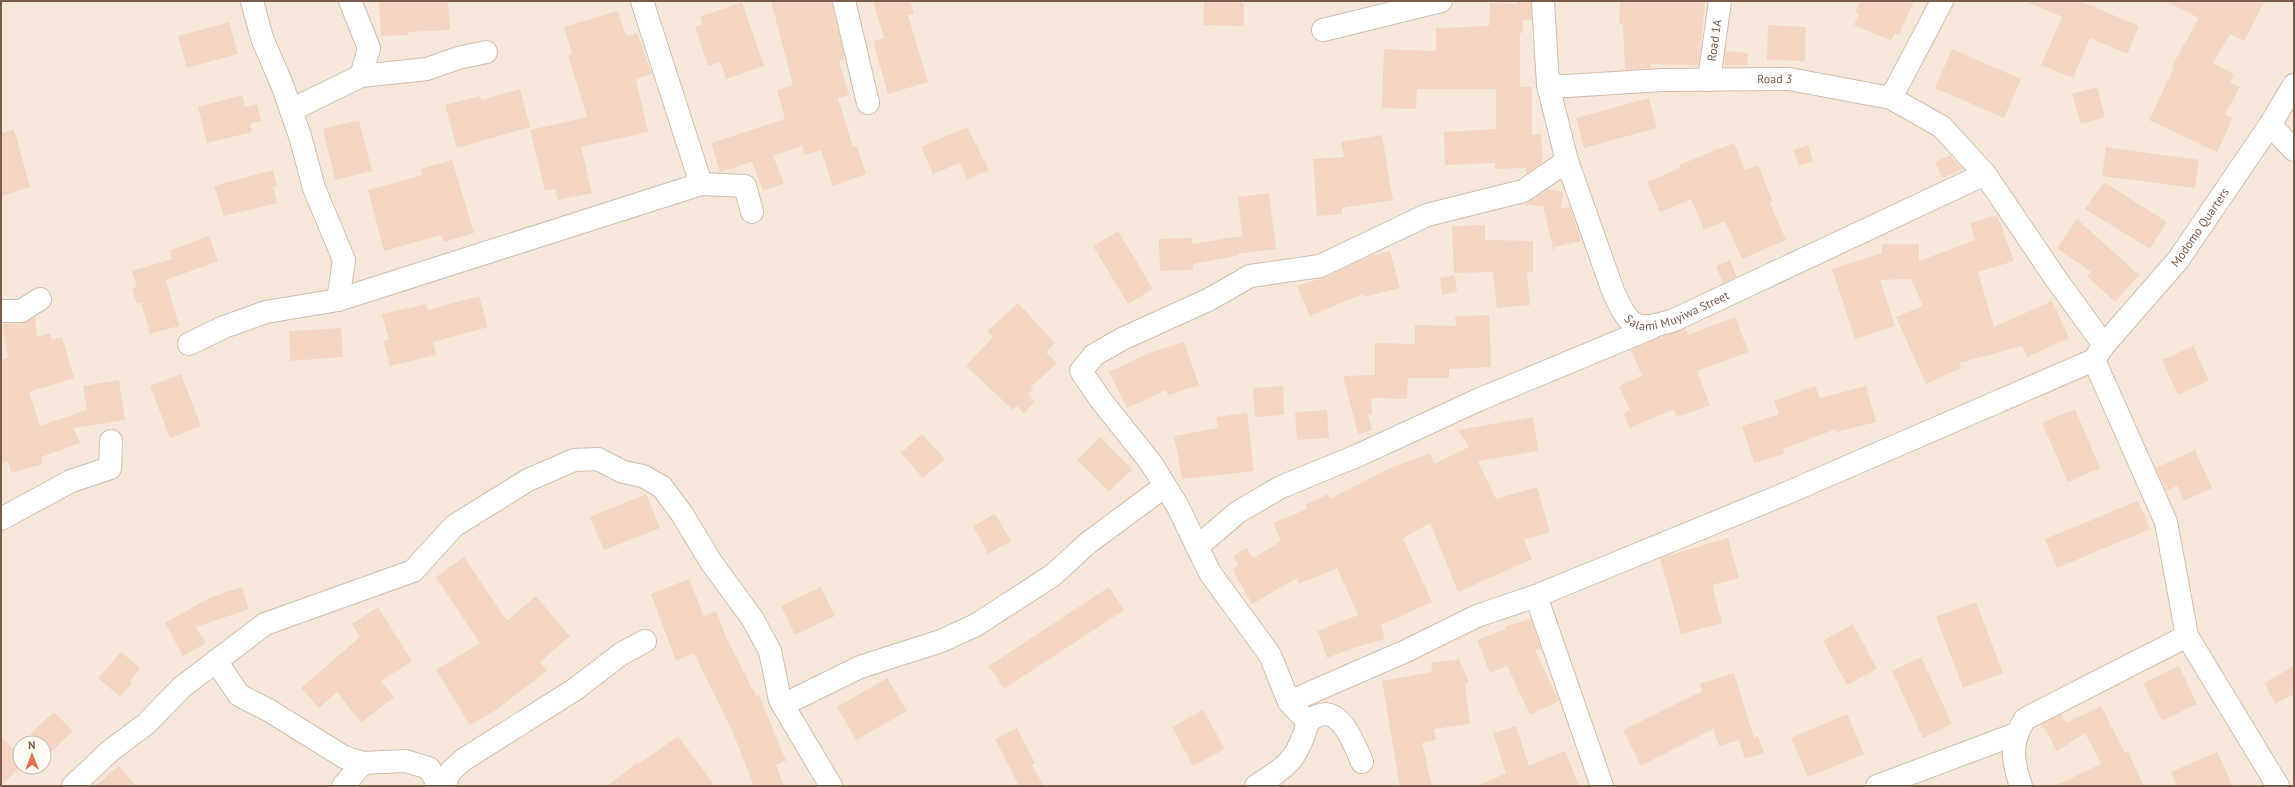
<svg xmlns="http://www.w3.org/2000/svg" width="2295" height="787" viewBox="0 0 2295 787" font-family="'PT Sans',sans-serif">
<rect width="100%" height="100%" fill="#fdf6ec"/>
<path fill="#f5e8da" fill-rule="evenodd" d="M1,1H2294V786H1ZM20,743H44V767H20Z"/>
<path fill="#f3d5c3" d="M379,1H448L450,30L408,32V35L381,36Z
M771,1H832L845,59L839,61L849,95L838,98L853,147L857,146L866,174L833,186L821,150L804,155L802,146L773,156L784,183L763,191L752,162L720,172L711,143L785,119L777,90L793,85Z
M873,1H910L914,14L908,15L928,82L888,94L873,41L884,38Z
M1204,1H1242V4H1244V26L1203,25Z
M1517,1H1531L1532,20H1523L1522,33H1520V87H1532V135L1541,134L1543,162L1526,174V168L1495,169V163L1445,165L1444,132L1496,129V89H1417L1416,109L1382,108L1384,49L1436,51V28L1489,26L1490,3L1517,4Z
M1620,1H1705L1699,65L1651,64V68L1625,70L1623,24H1619Z
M1860,1H1914L1899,35L1895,33L1891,41L1854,25L1859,14L1855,12Z
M2025,1H2080L2139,26L2127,54L2090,38L2073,78L2041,65L2062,17Z
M2165,1H2265L2244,41L2230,34L2213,63L2234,74L2230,82L2240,87L2225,114L2233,118L2217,152L2149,120L2174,67L2172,66L2199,18Z
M742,2L764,66L726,79L720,62L708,66L695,27L703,25L700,17Z
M618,11L626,36L637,33L652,74L636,79L648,132L581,147L592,193L558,200L555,189L545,191L530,130L587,117L568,55L572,54L564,27Z
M229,22L238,54L187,68L178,36Z
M1768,25L1806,27L1805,61L1767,60Z
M1952,49L2021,79L2004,118L1935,88Z
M1726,51L1748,53L1747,65H1724Z
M2097,87L2105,117L2081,124L2072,94Z
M520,89L530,127L457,148L445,105L480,96L481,100Z
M242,95L245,107L257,104L261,121L250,124L252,132L207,143L198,107Z
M1649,98L1657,128L1584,148L1576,118Z
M359,120L372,171L335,180L323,129Z
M967,127L989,170L967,180L960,163L933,174L921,147Z
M14,129L30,187L1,196V134Z
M1382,135L1393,200L1342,208V214L1317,216L1313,159L1344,157L1341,142Z
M1734,143L1745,170L1758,165L1773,202L1770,203L1786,240L1742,259L1725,221L1704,230L1691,199L1660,212L1647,182L1680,168L1679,165Z
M1808,145L1813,161L1799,166L1793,150Z
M2106,147L2199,160L2195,188L2102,176Z
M1950,155L1963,169L1942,178L1935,162Z
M452,160L474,233L444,242L441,235L384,251L368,190L423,175L421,169Z
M273,170L277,186L273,187L277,203L224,216L214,186Z
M2104,182L2167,222L2150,249L2085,209Z
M1548,189L1563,192L1561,209L1570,207L1581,241L1555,247L1554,252L1543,206L1525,205Z
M1269,193L1276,249L1237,254V256L1193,264V270L1160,271L1159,239L1192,238V244L1242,236L1238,197Z
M1997,215L2014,261L1978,272L1994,327L2052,301L2069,338L2027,357L2022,346L1959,363L1961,368L1926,384L1896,317L1923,306L1911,279L1880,280L1895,326L1855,339L1832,269L1882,253V244H1919V261L1975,240L1970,223Z
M2077,219L2139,275L2115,302L2087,276L2091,272L2057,248Z
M1485,225V240L1533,241V272H1527L1530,305L1497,308L1493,272L1454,273L1452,226Z
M1118,231L1153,289L1128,304L1093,246Z
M209,236L218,261L166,280L179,326L150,334L141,302L137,304L132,289L137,287L132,271L172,259L169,251Z
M1390,251L1400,288L1364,297L1363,294L1310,316L1297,286L1325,277L1370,256Z
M1730,260L1737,277L1723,283L1716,266Z
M1455,275L1457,292L1442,295L1440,278Z
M479,296L488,327L433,342L436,355L390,366L383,341L389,340L382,314L426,304L428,310Z
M1018,303L1055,343L1046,352L1057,363L1030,388L1033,390L1028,394L1035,401L1024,413L1017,406L1013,410L966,366L993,337L987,331Z
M1489,315L1491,367L1449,369V378H1408L1407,399L1371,398L1372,414H1368L1372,430L1358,434L1343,376L1375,375V343L1415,344V325L1456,326L1455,316Z
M35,317L37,337L50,333L52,340L62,337L74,378L29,392L40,426L87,410L83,386L119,380L125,420L74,428L80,443L41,457L43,464L11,473L8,461L1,463V360L8,358L3,324L21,323Z
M1735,317L1749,352L1697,371L1710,405L1677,417L1674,409L1630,428L1623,414L1630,410L1619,386L1642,376L1631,350L1659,337L1686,328L1688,335Z
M341,328L343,357L290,361L289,331Z
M1184,342L1199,385L1168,395L1166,390L1127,408L1109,372L1149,353Z
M2193,346L2209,380L2178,395L2162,360Z
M181,374L201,426L170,438L150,386Z
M1283,386L1284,415L1255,417L1253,388Z
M1815,386L1820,398L1866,386L1876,422L1837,432L1836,429L1783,449L1784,454L1754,463L1742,426L1779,414L1774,401Z
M2075,409L2100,468L2068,482L2042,423Z
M1327,410L1329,438L1297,440L1295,412Z
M1247,413L1254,471L1182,479L1174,436L1218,428L1216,417Z
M1533,417L1538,451L1478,461L1496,499L1537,487L1550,532L1524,540L1532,559L1458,592L1430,523L1403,538L1432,602L1381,625L1385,639L1353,648L1327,658L1318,631L1358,615L1337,568L1299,584L1297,578L1252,604L1232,569L1239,566L1233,556L1247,548L1253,558L1281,541L1273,523L1307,509L1305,505L1328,494L1330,499L1390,468L1430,453L1434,464L1469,447L1458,430Z
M922,434L945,459L923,478L901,453Z
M1100,437L1132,470L1109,491L1077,460Z
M2195,450L2212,488L2184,501L2177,486L2166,491L2156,468Z
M646,494L660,528L604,550L590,517Z
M2138,501L2150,529L2057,568L2045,539Z
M995,514L1011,541L988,554L973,526Z
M1728,538L1739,578L1712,585L1722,623L1681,634L1660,558Z
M464,557L504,617L508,620L536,596L570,636L540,662L547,671L496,710L470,725L436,670L480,643L436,577Z
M689,579L704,616L716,611L726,637L756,696L759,695L786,761L776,765L784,786H754L733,733L694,653L676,661L651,594Z
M242,587L249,609L196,627L206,643L183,656L165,623L211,597Z
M821,587L835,616L795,635L781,606Z
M1109,587L1124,610L1004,689L989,666Z
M1976,602L2003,673L1963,688L1936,617Z
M378,607L412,661L381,681L394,697L361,723L337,692L319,708L301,688L360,637L352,624Z
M1531,619L1541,649L1535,650L1559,701L1530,715L1507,666L1490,673L1477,640L1506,629L1505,626Z
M1853,624L1877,669L1847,685L1823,641Z
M121,652L140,668L130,681L132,683L120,697L98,678Z
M1921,657L1952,724L1923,738L1892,671Z
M1459,659L1469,682L1465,683L1470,724L1434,729L1436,740L1422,743L1432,786H1400L1382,681L1432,672L1431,663Z
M2179,666L2197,704L2162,721L2143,683Z
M2294,666V694L2275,704L2264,683Z
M1734,673L1754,738L1758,736L1764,753L1745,759L1739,740L1719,746L1713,729L1641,766L1623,730L1702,691L1700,684Z
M887,678L907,711L856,740L837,707Z
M2101,706L2125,753L2128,752L2144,786H2054L2101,764L2085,733L2057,751L2042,724L2061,714L2066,723Z
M1203,710L1225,749L1193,766L1172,727Z
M54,712L73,731L50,753L44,747V743H40L31,733Z
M1847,714L1864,754L1808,777L1791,738Z
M1516,726L1529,766L1565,751L1579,786H1477L1506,773L1493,733Z
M1017,728L1035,763L1032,765L1044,786H1019L995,739Z
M678,736L715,786H607L638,762L639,764Z
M1,737L20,755V767L1,786Z
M2217,752L2233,786H2177L2171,772Z
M119,766L136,786H95Z"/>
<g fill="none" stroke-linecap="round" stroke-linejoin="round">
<defs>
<g id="minor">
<path d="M350,1L369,48L361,76"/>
<path d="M844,1L868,103"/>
<path id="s1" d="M1543,1L1548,85L1567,161L1613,291C1629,327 1635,333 1674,320L1985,174"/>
<path d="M1323,30L1441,1"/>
<path id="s2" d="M1709,80L1720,1"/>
<path id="s3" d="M1548,85L1567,86L1663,80L1789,79L1891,98L1942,1"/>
<path d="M1891,98L1942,127L1985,174L2056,279L2104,345"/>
<path d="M291,110L361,76L427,69L458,58L486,52"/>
<path d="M2270,125L2294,150"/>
<path d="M701,184L745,186L752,212"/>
<path d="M338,300L701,184L642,1"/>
<path d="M1,311H21L40,299"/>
<path d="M189,344L224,327L266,312L338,300L344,260L314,188L300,136L283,87L262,38L252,1"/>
<path d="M2094,360L2166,522L2187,636L2278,786"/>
<path id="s4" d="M2094,360L2104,345L2178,260L2270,125L2294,85"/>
<path d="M1,519L71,481L110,468L111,441"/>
<path d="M1197,547L1238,512L1281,487L1359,455L1478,400L1651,328"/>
<path d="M1536,596L1602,786"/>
<path d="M216,661L239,695L270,711L344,757L363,763L405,761L429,768L439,786"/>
<path d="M1289,702L1406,651L1477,616L1536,596L1787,493L2094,360"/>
<path d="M783,705L860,667L941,641L976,625L1053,575L1088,543L1165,486"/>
<path d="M1308,722C1337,696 1353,741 1362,762"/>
<path d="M73,786L110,751L146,724L182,687L265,624L413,571L454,526L528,480L574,460L598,459L623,472L643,476L662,487L682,514L711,562L752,618L770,651L780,700L831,786"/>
<path d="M343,786L363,763"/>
<path d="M444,786L450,772L463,760L574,690L621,654L645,641"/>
<path d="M1256,786C1287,767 1298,759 1308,722L1289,702L1270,655L1210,573L1177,505L1151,463L1100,399L1081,371L1094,355L1122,339L1210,299L1250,276L1320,266L1427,215L1523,191L1567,161"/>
<path d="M1877,786L2016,734"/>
<path d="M2021,786C2012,760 2010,742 2025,719L2187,636"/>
</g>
</defs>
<use href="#minor" stroke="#d1beb0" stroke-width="24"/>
<use href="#minor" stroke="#fff" stroke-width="22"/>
</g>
<g text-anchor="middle" stroke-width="3" stroke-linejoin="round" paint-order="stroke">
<g font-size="12" fill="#7a5c4d" stroke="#fffaf3">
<text dy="4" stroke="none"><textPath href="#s2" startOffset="40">Road 1A</textPath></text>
<text dy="4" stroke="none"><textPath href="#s3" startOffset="227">Road 3</textPath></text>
<text dy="4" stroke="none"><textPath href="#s4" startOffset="170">Modomo Quarters</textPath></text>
<text dy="4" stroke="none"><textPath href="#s1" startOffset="385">Salami Muyiwa Street</textPath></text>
</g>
</g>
<rect width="2295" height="787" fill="none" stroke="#7a5c4d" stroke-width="4"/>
<g transform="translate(32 755) rotate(359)"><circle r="19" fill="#fffaf3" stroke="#cabbb1"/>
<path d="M0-3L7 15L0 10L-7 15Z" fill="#e76f51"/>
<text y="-6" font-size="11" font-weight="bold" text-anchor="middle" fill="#7a5c4d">N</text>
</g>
</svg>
